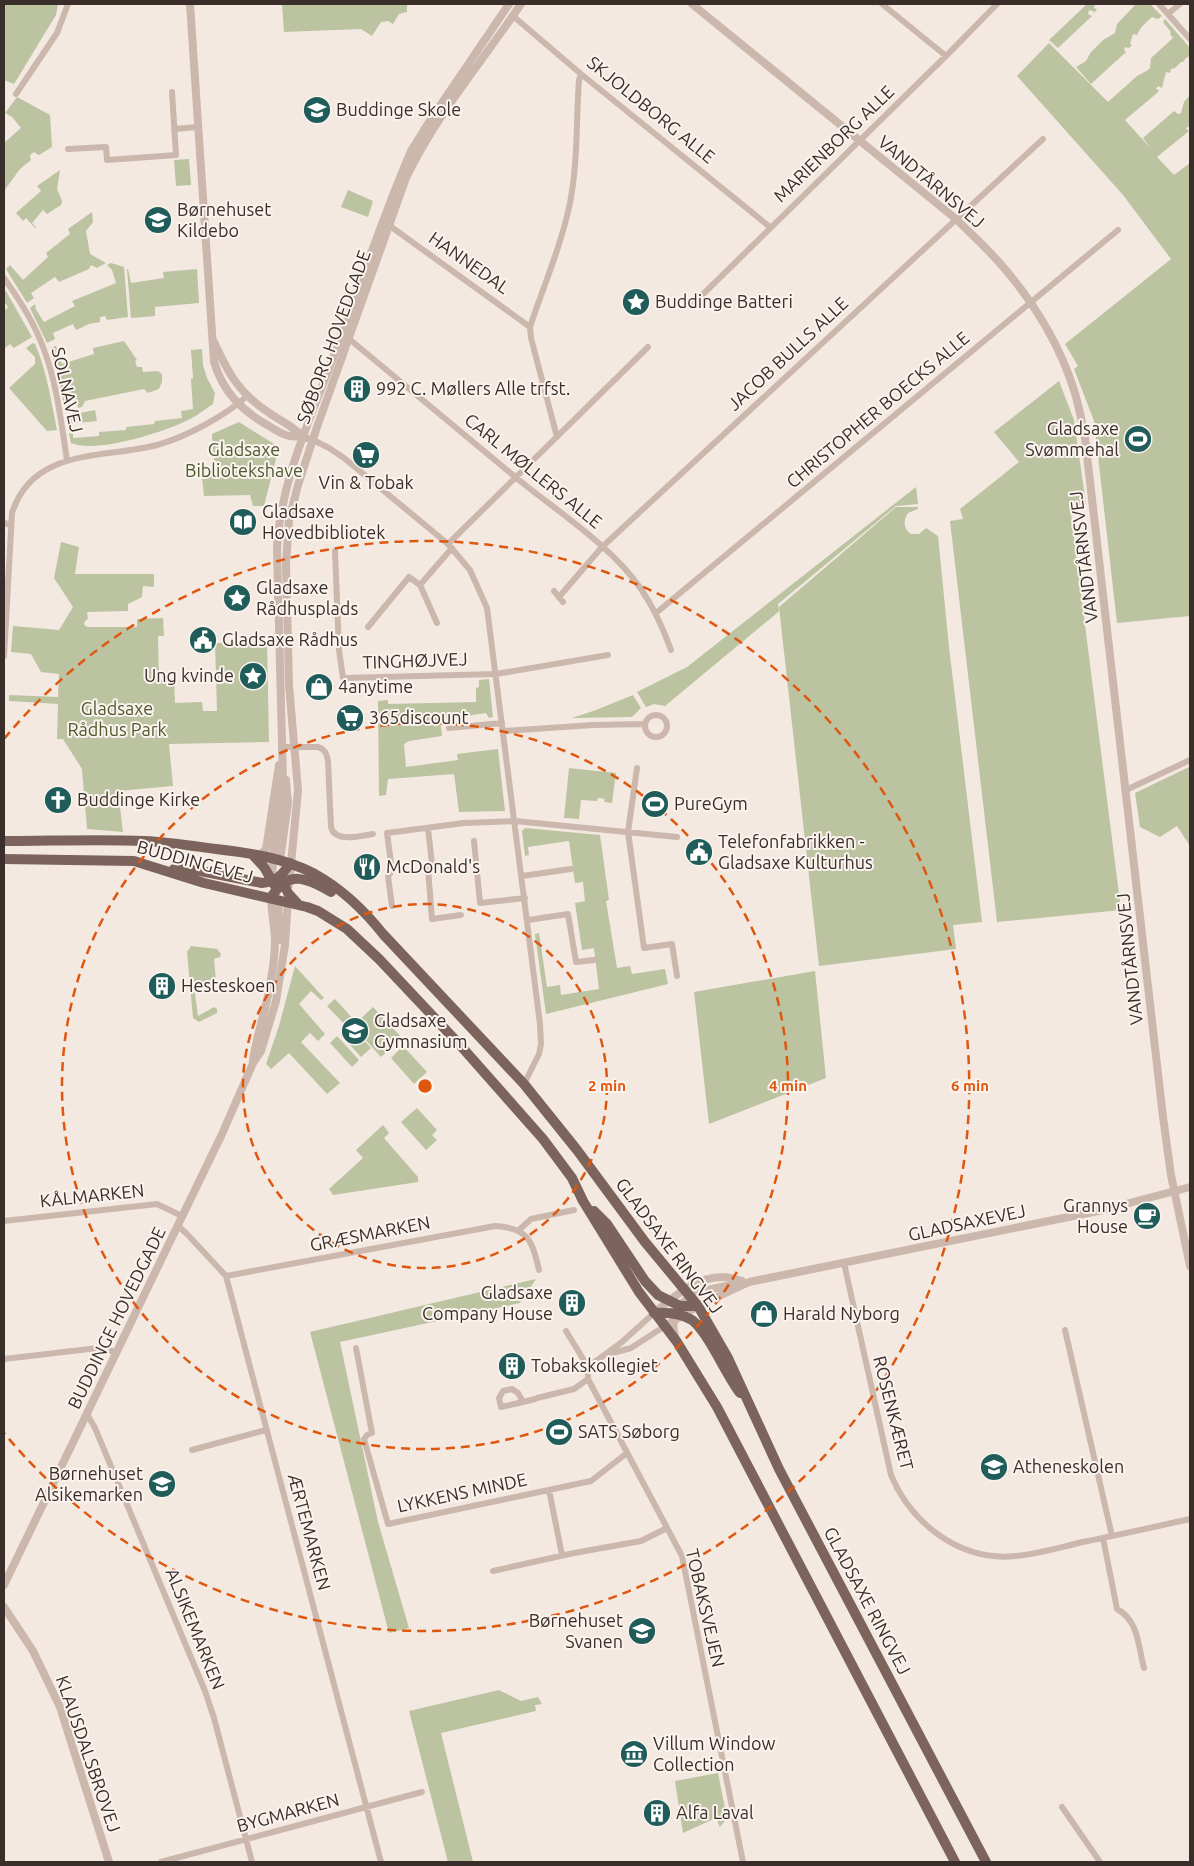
<svg xmlns="http://www.w3.org/2000/svg" width="1194" height="1866" viewBox="0 0 1194 1866" font-family="Ubuntu,sans-serif">
<rect width="100%" height="100%" fill="#f3e9e1"/>
<path fill="#bbc3a1" d="M4,4H58L56,15L14,84L4,80Z
M282,4H407V12L399,14L393,24L388,21L381,22L372,36L361,29L284,32Z
M1087,4H1095L1094,8L1097,9L1095,12L1089,10L1088,14L1092,16L1058,48L1049,40Z
M1136,4H1150L1162,16L1158,19L1152,17C1147,22 1140,27 1137,35L1133,34L1130,44L1132,45L1129,48L1125,47L1124,50L1126,52L1091,84L1076,67L1086,61L1091,52L1103,40L1115,33L1117,24Z
M1165,19L1190,48V56L1186,58L1183,62H1181L1175,68L1171,69L1170,73L1166,72L1162,88L1158,86L1156,89L1159,90L1157,93L1125,120L1151,149L1143,138L1174,111L1178,114L1181,113L1184,102L1190,95V127H1187L1186,129L1189,131L1157,157L1174,175L1190,163V616L1117,623L1094,421L1074,369L1078,366L1065,344L1171,259L1123,195L1017,76L1049,43L1111,105L1108,102L1137,76L1148,70L1150,68L1151,58L1173,38L1170,34L1171,32L1163,22Z
M17,97L50,115L52,147L39,155L34,152L30,155L31,160L20,169L4,191V143L21,128L12,117L5,113Z
M189,159L191,185L176,186L174,160Z
M60,170L57,189L62,201L61,205L47,214L43,210L32,223L36,227L35,228L26,218L23,221L16,213L41,191L37,186Z
M348,190L373,201L368,217L341,207Z
M92,212L93,222L86,231L90,254L106,263L97,268L91,265L89,269L59,282L55,277L31,293L34,298L27,303L6,269L10,265L23,280L48,257L46,253L70,234L68,229Z
M111,263L124,267L128,317L107,320L105,316L100,317V322L89,324L76,330L73,324L53,333L55,339L47,343L30,308L35,304L36,307L35,308L44,322L75,306L72,301L116,283L112,270L107,265Z
M127,269H128L131,283L164,278L163,272L197,269L199,303L155,307V316L131,318Z
M6,291L32,337L14,348L10,344L4,349V311L8,307L4,302V292Z
M124,341L137,360L135,361L137,367H142L143,372L158,371L162,374V382L159,389L148,393L144,389L85,401L82,407L78,408L77,402L70,403L71,410H65L58,373L50,348L56,346L62,364L94,354L93,348Z
M33,343L35,344C47,371 51,401 57,430L47,431L9,388L35,364V357L26,348Z
M202,349L203,365L207,378L215,393L213,404C205,409 198,415 190,419C165,432 96,454 71,443L69,433L73,434V438L99,436V432L126,430V427L154,424L155,421L182,418L181,411L193,409L191,379L193,378L191,350Z
M1059,381L1074,420L1086,504L1070,506L1121,910L997,922L950,521L963,519L960,509L1019,462L994,432Z
M95,410L97,421L67,424L66,416Z
M239,422L279,447L264,506H253L250,495L204,496L202,477L215,476L212,434Z
M916,487L918,504L896,506L778,604L779,611L777,613L665,706L654,704L646,707L637,692L687,667Z
M896,507H918V509L908,513C903,521 903,528 911,534H919L926,528L938,536L949,647L982,922L953,925L956,949L819,966L779,607Z
M61,542L79,547L75,574H154V587L143,586L142,597L128,604V611L87,612L88,619L86,620L84,623L85,626L88,627H137V619L163,618L164,636H158L159,680L174,678L175,703L202,702L203,711H217L215,643L267,642L269,742L169,744L173,786L118,791L123,832L87,829L82,769L63,739H57L58,704L9,701V695L58,697L59,674L41,672L31,654L11,652L13,626L59,630L73,607L54,578Z
M489,679L493,717L489,718L486,713L440,720L442,736L409,741L404,744L406,767L458,760L457,754L498,749L505,811L459,812L454,774L388,779L386,795L379,796L378,701L388,700V704L476,702V688L479,687V680Z
M633,695L641,708L632,717L572,718L596,710Z
M1189,767L1190,768V846L1177,826L1160,837L1140,827L1135,793Z
M569,768L616,773L612,803L604,802L605,799L598,798L597,801L581,800L579,819L564,818Z
M525,828L600,835L609,900L606,901L617,968L630,966L632,974L665,969L668,984L546,1014L535,934L539,933L547,987L560,985L561,995L599,989L594,948L582,950L575,903L585,901L583,882L575,883L569,841L528,847L529,855L525,856L522,831Z
M191,946L217,949L221,954L220,957L214,959L216,981L212,984L194,986L198,1016L214,1007L217,1009V1013L199,1022L193,1018L187,952Z
M295,966L324,998L321,1000L311,991L299,1004L325,1034L318,1041L310,1033L301,1042L340,1083L327,1094L289,1053L271,1069L266,1064L279,1026Z
M815,971L826,1078L709,1124L694,992Z
M335,999L356,1022L351,1026L371,1048L361,1057L342,1036L349,1029L327,1006Z
M373,1007L402,1038L381,1057L353,1026Z
M337,1036L359,1060L352,1067L330,1043Z
M403,1046L427,1072L414,1084L391,1058Z
M417,1108L437,1130L432,1135L437,1140L426,1150L401,1122Z
M383,1125L389,1133L384,1138L418,1177V1182L333,1195L329,1189L363,1158L356,1150Z
M536,1279L520,1303L340,1342L378,1522L409,1628L389,1633L310,1332Z
M499,1690L521,1701L538,1697L542,1704L535,1705L536,1711L441,1733L473,1862H448L409,1711Z
M718,1773L727,1818L720,1827L716,1818L683,1833L675,1781Z"/>
<g fill="none" stroke-linecap="round" stroke-linejoin="round">
<path stroke="#ccb7ad" stroke-width="6" d="M882,4L946,56
M1159,4L1190,39
M1169,13L1180,4
M513,16L581,74L770,227
M16,94L57,33L68,4
M174,129L198,127
M68,149L106,147L107,160L176,155L172,92
M390,226L530,327
M4,278C19,299 34,322 43,347C57,383 61,422 67,460
M691,306L950,52L997,4
M348,338C404,384 459,430 514,476C555,510 611,545 641,589C654,608 663,628 671,650
M557,437L531,338L530,327C544,285 561,246 570,203C578,162 576,121 579,80L581,74
M313,440L329,448L344,458L448,544L470,570L487,608L540,1024L541,1044L539,1054L524,1084
M4,523L11,525
M448,544L648,347
M335,551L339,650L343,678L496,674L608,655
M554,591L563,602
M559,597L602,547L1043,139
M656,613L1118,230
M437,623L420,585L452,548
M368,627L409,577L420,585
M4,656L12,513C33,447 104,459 157,445C186,437 225,416 247,396
M645 726a11 11 0 1 1 22 0a11 11 0 1 1-22 0Z
M449,728L502,723
M504,731L593,725L645,724
M281,747H318C325,749 327,754 328,761L331,827C335,843 360,836 373,834
M637,768L628,832L644,948L672,944L677,976
M1126,790L1190,760
M428,828L432,864L428,869L432,919L461,915
M474,841L480,903L525,898
M522,876L571,869
M392,906L388,876L392,871L387,833L464,823L515,821L677,837
M528,920L568,914L576,962L594,960
M4,1221L157,1204L182,1216
M178,1226L187,1234L226,1276L381,1862
M519,1230L531,1219L574,1210
M844,1263L891,1475C911,1523 960,1562 1016,1556C1038,1554 1061,1547 1083,1542C1118,1535 1154,1527 1190,1519
M226,1276L495,1226C528,1228 532,1240 539,1270
M654,1313L622,1342L588,1367V1379L682,1556L743,1862
M1065,1330L1112,1536
M566,1331L588,1367
M356,1348L372,1433L367,1435L364,1439L388,1524L591,1481L627,1453
M609,1354L631,1348L665,1326
M4,1359L98,1348L117,1352
M537,1398L574,1389L588,1379
M523,1402L501,1407L499,1398L503,1391L512,1389L518,1393L523,1402L535,1399
M87,1414L95,1428L205,1691L214,1718L252,1862
M192,1450L266,1430
M549,1490L562,1555
M1103,1538L1117,1609C1139,1621 1138,1646 1144,1668
M493,1571L574,1553L641,1541L667,1528
M1062,1807L1100,1862
M161,1862L422,1792"/>
<path stroke="#ccb7ad" stroke-width="8" d="M190,4L214,362C223,392 242,411 269,426C275,430 283,435 290,436C296,437 301,436 306,438
M692,4L956,219C972,235 990,251 1004,268C1034,303 1060,346 1074,390C1079,406 1082,422 1085,438L1163,1117L1171,1175L1190,1266
M214,342C228,373 239,393 268,412C280,421 292,425 302,436
M260,855L266,849L279,765
M280,860L288,803L286,780
M272,881L273,858L283,782L277,549C280,486 306,429 328,371C356,298 380,223 411,151L429,122L509,4
M289,885L298,790L289,685L286,563L289,520L298,485L317,427L406,178C436,115 482,62 521,4
M278,899L280,940
M253,1061C256,1036 266,1011 270,985C273,970 275,954 275,938C274,924 271,910 271,895
M654,1313C675,1296 695,1277 723,1277C729,1277 736,1280 742,1281
M665,1326L698,1306L749,1282L1103,1210L1190,1187
M676,1340C662,1296 708,1288 740,1284
M4,1585L222,1134L253,1063L261,1051L276,1001L285,945L288,899
M4,1607L33,1651L60,1707L109,1862"/>
<path stroke="#7c645d" stroke-width="10" d="M4,841C51,841 98,839 145,841C169,842 193,846 216,849C251,853 284,858 315,874C342,889 364,910 383,934L524,1084L577,1150L645,1242L698,1306L728,1358L779,1469L986,1862
M252,854L264,867L275,886
M4,859L134,861L204,883L307,907L318,911L347,929L379,959L460,1045L543,1139L572,1178L583,1201L639,1292L677,1342L717,1407L955,1862
M174,869L195,870L262,883C275,882 283,875 290,863
M281,878L288,893L298,904
M271,898C288,869 307,878 331,892
M594,1211L607,1224L645,1281L658,1295L680,1306H698
M654,1313C667,1312 681,1313 692,1320C708,1332 726,1375 740,1393"/>
</g>
<g fill="none" stroke="#df570e" stroke-width="2.5" stroke-dasharray="9 6">
<circle cx="425" cy="1086" r="182"/>
<circle cx="425" cy="1086" r="363"/>
<path d="M4 739A545 545 0 1 1 4 1433"/>
</g>
<defs>
<symbol id="school-disc" viewBox="-11 -11 22 22"><circle r="9.5" fill="#205c59" stroke="#fbf3ee"/><path d="M0-5L7-2L0 1L-7-2ZM-4 1L0 2.5L4 1V4Q0 6-4 4Z" fill="#fff"/></symbol>
<symbol id="sight-disc" viewBox="-11 -11 22 22"><circle r="9.5" fill="#205c59" stroke="#fbf3ee"/><path d="M0-6L1.8-2.2L6-1.7L2.9 1.2L3.7 5.4L0 3.3L-3.7 5.4L-2.9 1.2L-6-1.7L-1.8-2.2Z" fill="#fff"/></symbol>
<symbol id="building-disc" viewBox="-11 -11 22 22"><circle r="9.5" fill="#205c59" stroke="#fbf3ee"/><path d="M-4-6H4V6H1V3H-1V6H-4ZM-2.5-4.3h1.7v1.8h-1.7ZM.8-4.3h1.7v1.8H.8ZM-2.5-1h1.7V.8h-1.7ZM.8-1h1.7V.8H.8Z" fill="#fff"/></symbol>
<symbol id="stadium-disc" viewBox="-11 -11 22 22"><circle r="9.5" fill="#205c59" stroke="#fbf3ee"/><path d="M0-5a6.5 5 0 1 0 0 10a6.5 5 0 1 0 0-10ZM-3.5-1.8h7v3.6h-7Z" fill="#fff"/></symbol>
<symbol id="supermarket-disc" viewBox="-11 -11 22 22"><circle r="9.5" fill="#205c59" stroke="#fbf3ee"/><path d="M-6-5.5h2.5l.6 2H6L4.5 2H-2.5L-4.4-4H-6ZM-1.5 3.2a1.3 1.3 0 1 0 .1 0ZM3 3.2a1.3 1.3 0 1 0 .1 0Z" fill="#fff"/></symbol>
<symbol id="library-disc" viewBox="-11 -11 22 22"><circle r="9.5" fill="#205c59" stroke="#fbf3ee"/><path d="M-6-4Q-3-5.5-.7-3.5V5Q-3 3-6 4ZM6-4Q3-5.5 .7-3.5V5Q3 3 6 4Z" fill="#fff"/></symbol>
<symbol id="civic-disc" viewBox="-11 -11 22 22"><circle r="9.5" fill="#205c59" stroke="#fbf3ee"/><path d="M-.6-6.5H3V-4.5H.6V-3L4-1V1h2V6H-6V1h2V-1L-.6-3ZM-1.2 2.5V6h2.4V2.5Z" fill="#fff"/></symbol>
<symbol id="shop-disc" viewBox="-11 -11 22 22"><circle r="9.5" fill="#205c59" stroke="#fbf3ee"/><path d="M-5-2.5h2.3a2.7 3.5 0 0 1 5.4 0H5L5.5 6h-11ZM-1.5-2.5h3a1.5 2.3 0 0 0-3 0Z" fill="#fff"/></symbol>
<symbol id="church-disc" viewBox="-11 -11 22 22"><circle r="9.5" fill="#205c59" stroke="#fbf3ee"/><path d="M-1.2-6h2.4v3.5h3.3v2.4h-3.3V6h-2.4V-.1h-3.3v-2.4h3.3Z" fill="#fff"/></symbol>
<symbol id="restaurant-disc" viewBox="-11 -11 22 22"><circle r="9.5" fill="#205c59" stroke="#fbf3ee"/><path d="M-5-6h1v4h1v-4h1v4h1v-4h1v5L-1.5 .5V6h-2V.5L-5-1ZM5-6V6H3V1.5H1.5Q1.5-4 5-6Z" fill="#fff"/></symbol>
<symbol id="cafe-disc" viewBox="-11 -11 22 22"><circle r="9.5" fill="#205c59" stroke="#fbf3ee"/><path d="M-5.5-4.5H6V0H3Q3 3.5 0 3.5H-2.5Q-5.5 3.5-5.5 0ZM3-3.2v2h1.7v-2ZM-6 4.5H4V6H-6Z" fill="#fff"/></symbol>
<symbol id="museum-disc" viewBox="-11 -11 22 22"><circle r="9.5" fill="#205c59" stroke="#fbf3ee"/><path d="M0-6L6-3V-2H-6V-3ZM-5-1h2V3h-2ZM-1-1h2V3h-2ZM3-1h2V3H3ZM-6 4H6V6H-6Z" fill="#fff"/></symbol>
</defs>
<g fill-rule="evenodd">
<use href="#school-disc" x="301" y="94" width="32" height="32"/>
<use href="#school-disc" x="142" y="204" width="32" height="32"/>
<use href="#sight-disc" x="620" y="286" width="32" height="32"/>
<use href="#building-disc" x="341" y="373" width="32" height="32"/>
<use href="#stadium-disc" x="1122" y="423" width="32" height="32"/>
<use href="#supermarket-disc" x="350" y="439" width="32" height="32"/>
<use href="#library-disc" x="227" y="506" width="32" height="32"/>
<use href="#sight-disc" x="221" y="582" width="32" height="32"/>
<use href="#civic-disc" x="187" y="624" width="32" height="32"/>
<use href="#sight-disc" x="237" y="660" width="32" height="32"/>
<use href="#shop-disc" x="303" y="671" width="32" height="32"/>
<use href="#supermarket-disc" x="334" y="702" width="32" height="32"/>
<use href="#church-disc" x="42" y="784" width="32" height="32"/>
<use href="#stadium-disc" x="639" y="788" width="32" height="32"/>
<use href="#civic-disc" x="683" y="836" width="32" height="32"/>
<use href="#restaurant-disc" x="351" y="851" width="32" height="32"/>
<use href="#building-disc" x="146" y="970" width="32" height="32"/>
<use href="#school-disc" x="339" y="1015" width="32" height="32"/>
<use href="#cafe-disc" x="1131" y="1200" width="32" height="32"/>
<use href="#building-disc" x="556" y="1287" width="32" height="32"/>
<use href="#shop-disc" x="748" y="1298" width="32" height="32"/>
<use href="#building-disc" x="496" y="1350" width="32" height="32"/>
<use href="#stadium-disc" x="543" y="1416" width="32" height="32"/>
<use href="#school-disc" x="978" y="1451" width="32" height="32"/>
<use href="#school-disc" x="146" y="1468" width="32" height="32"/>
<use href="#school-disc" x="626" y="1615" width="32" height="32"/>
<use href="#museum-disc" x="618" y="1738" width="32" height="32"/>
<use href="#building-disc" x="641" y="1797" width="32" height="32"/>
</g>
<g text-anchor="middle" stroke-width="4" stroke-linejoin="round" paint-order="stroke">
<g font-size="18" fill="#3a2e2b" stroke="#fbf3ee" text-anchor="start">
<text x="336" y="116">Buddinge Skole</text>
<text x="177" y="216">Børnehuset<tspan x="177" dy="21">Kildebo</tspan></text>
<text x="655" y="308">Buddinge Batteri</text>
<text x="376" y="395">992 C. Møllers Alle trfst.</text>
<text x="1119" y="435" text-anchor="end">Gladsaxe<tspan x="1119" dy="21">Svømmehal</tspan></text>
<text x="366" y="489" text-anchor="middle">Vin &amp; Tobak</text>
<text x="262" y="518">Gladsaxe<tspan x="262" dy="21">Hovedbibliotek</tspan></text>
<text x="256" y="594">Gladsaxe<tspan x="256" dy="21">Rådhusplads</tspan></text>
<text x="222" y="646">Gladsaxe Rådhus</text>
<text x="234" y="682" text-anchor="end">Ung kvinde</text>
<text x="338" y="693">4anytime</text>
<text x="369" y="724">365discount</text>
<text x="77" y="806">Buddinge Kirke</text>
<text x="674" y="810">PureGym</text>
<text x="718" y="848">Telefonfabrikken -<tspan x="718" dy="21">Gladsaxe Kulturhus</tspan></text>
<text x="386" y="873">McDonald's</text>
<text x="181" y="992">Hesteskoen</text>
<text x="374" y="1027">Gladsaxe<tspan x="374" dy="21">Gymnasium</tspan></text>
<text x="1128" y="1212" text-anchor="end">Grannys<tspan x="1128" dy="21">House</tspan></text>
<text x="553" y="1299" text-anchor="end">Gladsaxe<tspan x="553" dy="21">Company House</tspan></text>
<text x="783" y="1320">Harald Nyborg</text>
<text x="531" y="1372">Tobakskollegiet</text>
<text x="578" y="1438">SATS Søborg</text>
<text x="1013" y="1473">Atheneskolen</text>
<text x="143" y="1480" text-anchor="end">Børnehuset<tspan x="143" dy="21">Alsikemarken</tspan></text>
<text x="623" y="1627" text-anchor="end">Børnehuset<tspan x="623" dy="21">Svanen</tspan></text>
<text x="653" y="1750">Villum Window<tspan x="653" dy="21">Collection</tspan></text>
<text x="676" y="1819">Alfa Laval</text>
</g>
<g font-size="18" fill="#3a2e2b" stroke="#fbf3ee">
<text transform="translate(651 110) rotate(39)" y="6">SKJOLDBORG ALLE</text>
<text transform="translate(834 144) rotate(-44)" y="6">MARIENBORG ALLE</text>
<text transform="translate(931 182) rotate(40)" y="6">VANDTÅRNSVEJ</text>
<text transform="translate(469 263) rotate(35)" y="6">HANNEDAL</text>
<text transform="translate(334 337) rotate(-70)" y="6">SØBORG HOVEDGADE</text>
<text transform="translate(788 354) rotate(-43)" y="6">JACOB BULLS ALLE</text>
<text transform="translate(67 390) rotate(77)" y="6">SOLNAVEJ</text>
<text transform="translate(878 410) rotate(-40)" y="6">CHRISTOPHER BOECKS ALLE</text>
<text transform="translate(533 471) rotate(39)" y="6">CARL MØLLERS ALLE</text>
<text transform="translate(1084 557) rotate(-97)" y="6">VANDTÅRNSVEJ</text>
<text transform="translate(415 661) rotate(-2)" y="6">TINGHØJVEJ</text>
<text transform="translate(195 862) rotate(15)" y="6">BUDDINGEVEJ</text>
<text transform="translate(1130 959) rotate(-96)" y="6">VANDTÅRNSVEJ</text>
<text transform="translate(92 1196) rotate(-6)" y="6">KÅLMARKEN</text>
<text transform="translate(967 1223) rotate(-12)" y="6">GLADSAXEVEJ</text>
<text transform="translate(370 1234) rotate(-11)" y="6">GRÆSMARKEN</text>
<text transform="translate(669 1246) rotate(53)" y="6">GLADSAXE RINGVEJ</text>
<text transform="translate(117 1318) rotate(-64)" y="6">BUDDINGE HOVEDGADE</text>
<text transform="translate(893 1413) rotate(76)" y="6">ROSENKÆRET</text>
<text transform="translate(462 1493) rotate(-12)" y="6">LYKKENS MINDE</text>
<text transform="translate(309 1532) rotate(75)" y="6">ÆRTEMARKEN</text>
<text transform="translate(867 1601) rotate(62)" y="6">GLADSAXE RINGVEJ</text>
<text transform="translate(705 1608) rotate(77)" y="6">TOBAKSVEJEN</text>
<text transform="translate(195 1629) rotate(68)" y="6">ALSIKEMARKEN</text>
<text transform="translate(88 1754) rotate(71)" y="6">KLAUSDALSBROVEJ</text>
<text transform="translate(288 1813) rotate(-15)" y="6">BYGMARKEN</text>
</g>
<g font-size="18" fill="#4e592f" stroke="#fbf3ee">
<text x="244" y="456">Gladsaxe<tspan x="244" dy="21">Bibliotekshave</tspan></text>
<text x="117" y="715">Gladsaxe<tspan x="117" dy="21">Rådhus Park</tspan></text>
</g>
</g>
<circle cx="425" cy="1086" r="8" fill="#df570e" stroke="#fbf3ee" stroke-width="2.5"/>
<g font-size="15" text-anchor="middle" font-weight="bold" fill="#df570e" stroke="#fbf3ee" stroke-width="4" stroke-linejoin="round" paint-order="stroke">
<text x="607" y="1091">2 min</text>
<text x="788" y="1091">4 min</text>
<text x="970" y="1091">6 min</text>
</g>
<rect width="1194" height="1866" fill="none" stroke="#3a2e2b" stroke-width="10"/>
</svg>
